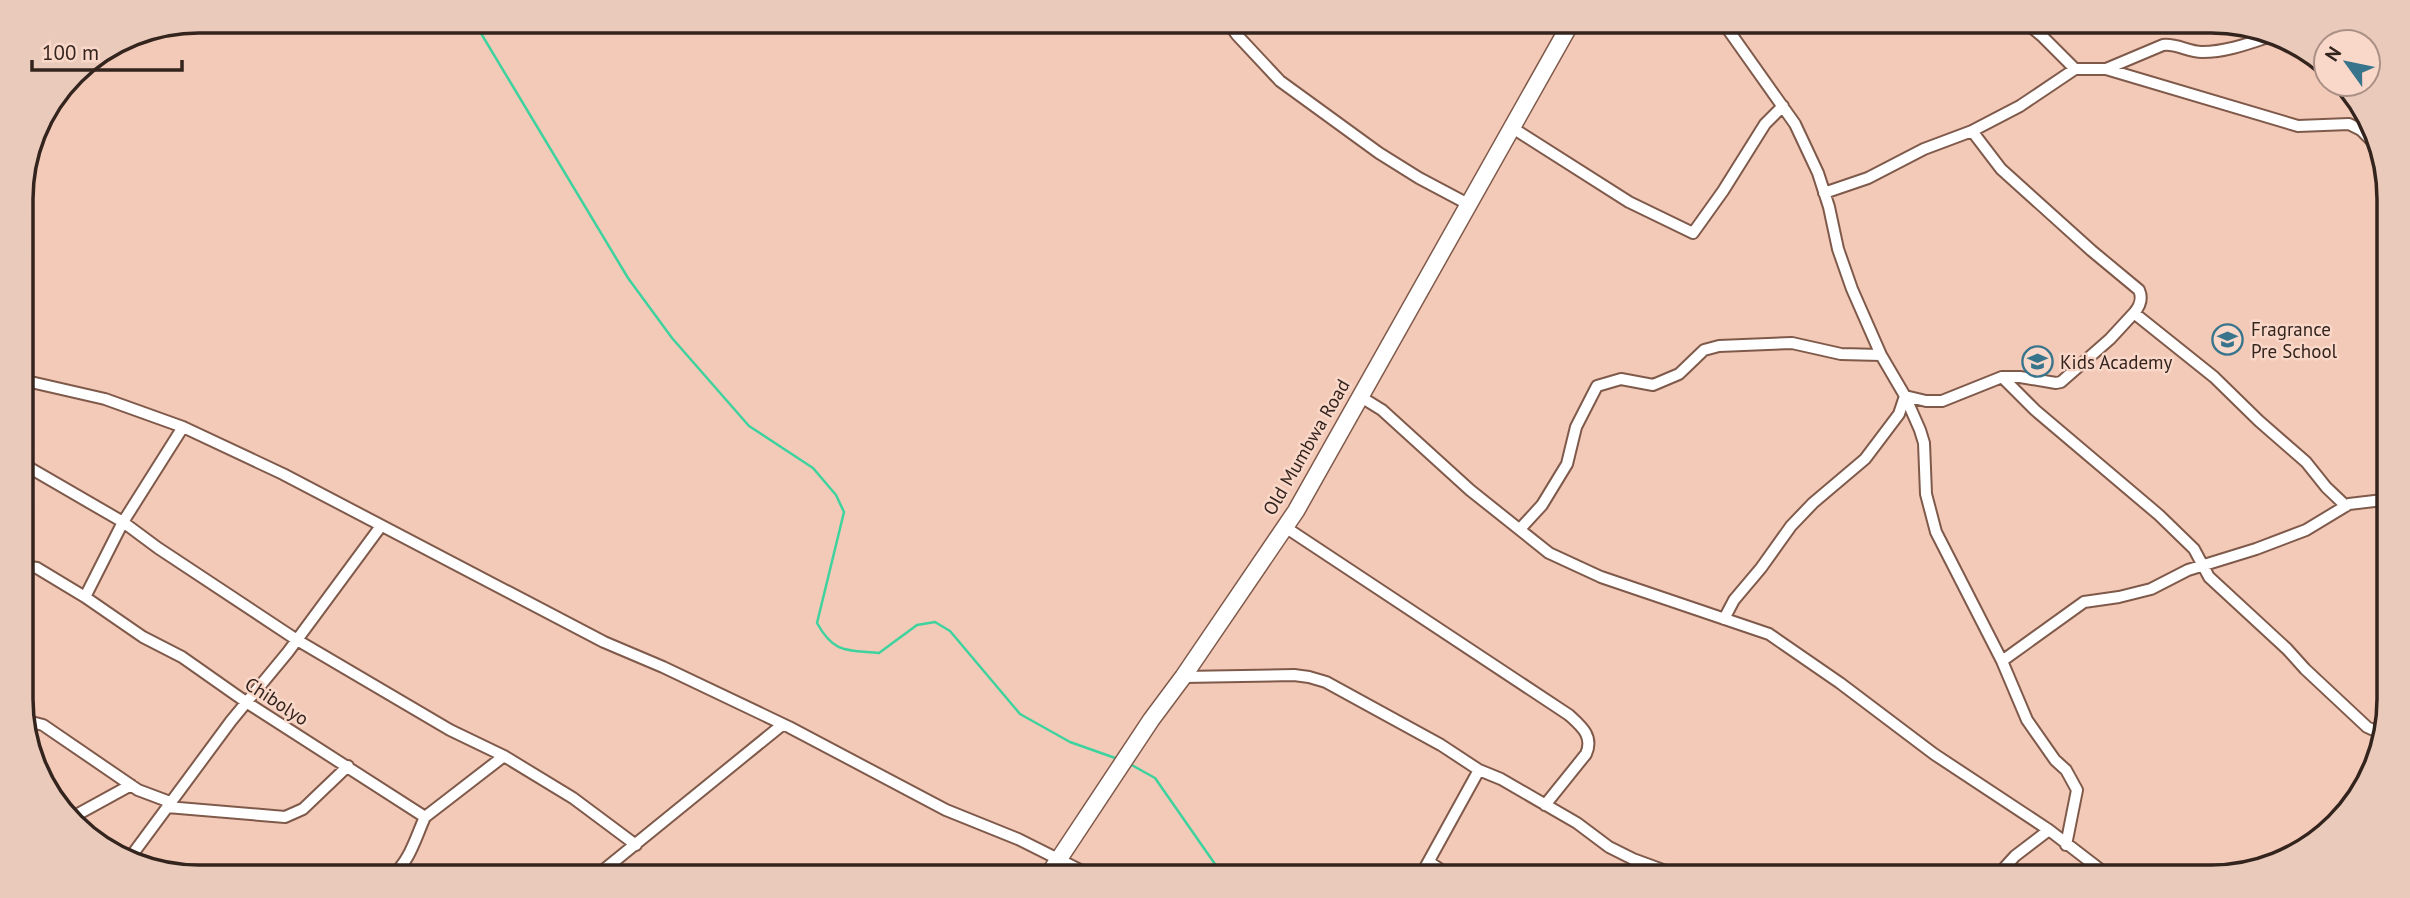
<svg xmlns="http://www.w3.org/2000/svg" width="2410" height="898" viewBox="0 0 2410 898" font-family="'PT Sans',sans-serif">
<rect width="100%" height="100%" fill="#f3c9b7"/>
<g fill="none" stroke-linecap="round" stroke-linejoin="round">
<path stroke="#3ed39e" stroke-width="2.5" d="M470,21L476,25L628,278L672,338L749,426L813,468L836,495L844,512L817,623C834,654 847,650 879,653L917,625L935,622L950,631L1020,714L1070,742L1118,759
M1128,763L1155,778L1224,877"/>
<defs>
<path id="street" d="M1227,21L1237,35L1280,81L1379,153L1419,178L1468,204
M1722,21L1795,124L1818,173L1829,207L1838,249L1852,289L1881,355L1905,396L1920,430L1924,443L1926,494L1936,532L2002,661L2027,720L2055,760L2066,770L2077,790L2066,845
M2024,21L2042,36L2075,69
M2106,69L2163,45C2176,43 2188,52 2202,52C2227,52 2250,43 2274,35
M1511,127L1629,202L1693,233L1723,191L1765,124L1783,106
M1972,131L2001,169L2092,251L2139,290C2143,299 2140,306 2134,313
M1824,193L1868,178L1924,149L1972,131L2020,106L2075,69H2106L2298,126L2349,124L2361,130L2371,140
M2002,377L2035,410L2159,515L2194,549L2209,577L2287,649L2305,669L2367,727L2380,733
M22,380L105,399L183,427L283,474L604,642L663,667L789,727L946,810L1018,839L1094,877
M1361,397L1382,410L1470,490L1549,553L1601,577L1769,634L1840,683L1934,754L2049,830L2110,877
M23,464L123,522L158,548L297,640L450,730L504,756L573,798L636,845
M1285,527L1569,715C1581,726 1594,736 1586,754L1545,805
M1520,529L1542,505L1567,464L1576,427L1597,386L1621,379L1653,385L1679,374L1704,350L1719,346L1792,343L1841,354L1881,355
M23,566L37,568L85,597L143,637L182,657L246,702L425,817L504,756
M85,597L123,522L183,427
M1724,619L1734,600L1761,568L1791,526L1813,503L1865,459L1899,414L1905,396L1926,401H1942L2002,377H2020L2056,383L2061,382L2110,339L2134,313L2214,377L2259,421L2306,462L2326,487L2346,506
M2002,661L2084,602L2119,597L2151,589L2188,570L2256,549L2306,530L2349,504L2383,500
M1183,677L1294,675L1309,677L1326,682L1441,745L1479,770L1501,779L1577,823L1609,847L1633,859L1682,877
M24,720L43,725L138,790L170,802
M167,807L285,817L303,809L348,766
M69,819L131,785
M129,859L231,721L288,652L381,526
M1429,862L1452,877
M391,877C410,861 415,839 425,817
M595,877L782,725
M1420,877L1479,770
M1996,877L2015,856L2049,830"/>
<path id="secondary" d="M1047,877L1151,720L1183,677L1296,511L1572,21"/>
</defs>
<use href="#street" stroke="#7f5a4b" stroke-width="14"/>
<use href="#secondary" stroke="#7f5a4b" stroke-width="19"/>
<use href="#street" stroke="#fff" stroke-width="10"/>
<use href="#secondary" stroke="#fff" stroke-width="16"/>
</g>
<defs>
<symbol id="school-ring" viewBox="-11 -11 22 22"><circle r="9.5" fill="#fad8c9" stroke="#38758c" stroke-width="1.5"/><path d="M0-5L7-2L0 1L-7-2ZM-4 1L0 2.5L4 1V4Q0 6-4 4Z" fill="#38758c"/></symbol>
</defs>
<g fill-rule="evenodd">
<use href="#school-ring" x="2210" y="322" width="35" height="35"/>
<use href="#school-ring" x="2020" y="344" width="35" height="35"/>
</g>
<g text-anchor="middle" stroke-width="5" stroke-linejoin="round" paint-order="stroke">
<g font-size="19" fill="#34241e" stroke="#fad8c9" text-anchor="start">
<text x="2251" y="336">Fragrance<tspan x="2251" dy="22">Pre School</tspan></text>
<text x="2060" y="369">Kids Academy</text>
</g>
<g font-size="19" fill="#34241e" stroke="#fad8c9">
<text transform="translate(1306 447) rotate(-60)" y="7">Old Mumbwa Road</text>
<text transform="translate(277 701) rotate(33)" y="7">Chibolyo</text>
</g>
</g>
<path d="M0 0H2410V898H0ZM199 33H2211A166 166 0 0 1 2377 199V699A166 166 0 0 1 2211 865H199A166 166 0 0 1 33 699V199A166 166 0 0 1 199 33Z" fill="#eacabb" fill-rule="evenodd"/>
<path fill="none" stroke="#34241e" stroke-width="3.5" d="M199 33H2211A166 166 0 0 1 2377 199V699A166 166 0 0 1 2211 865H199A166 166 0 0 1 33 699V199A166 166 0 0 1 199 33Z"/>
<g transform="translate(2347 63) rotate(303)"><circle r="33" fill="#fad8c9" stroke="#ab9085" stroke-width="2"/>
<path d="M0-5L12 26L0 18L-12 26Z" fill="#38758c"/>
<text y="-10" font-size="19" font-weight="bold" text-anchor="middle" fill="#34241e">N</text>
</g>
<path d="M32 60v10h150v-10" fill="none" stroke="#34241e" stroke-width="3.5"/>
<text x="42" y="60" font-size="21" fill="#34241e" stroke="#fad8c9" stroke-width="5" paint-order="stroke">100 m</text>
</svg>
